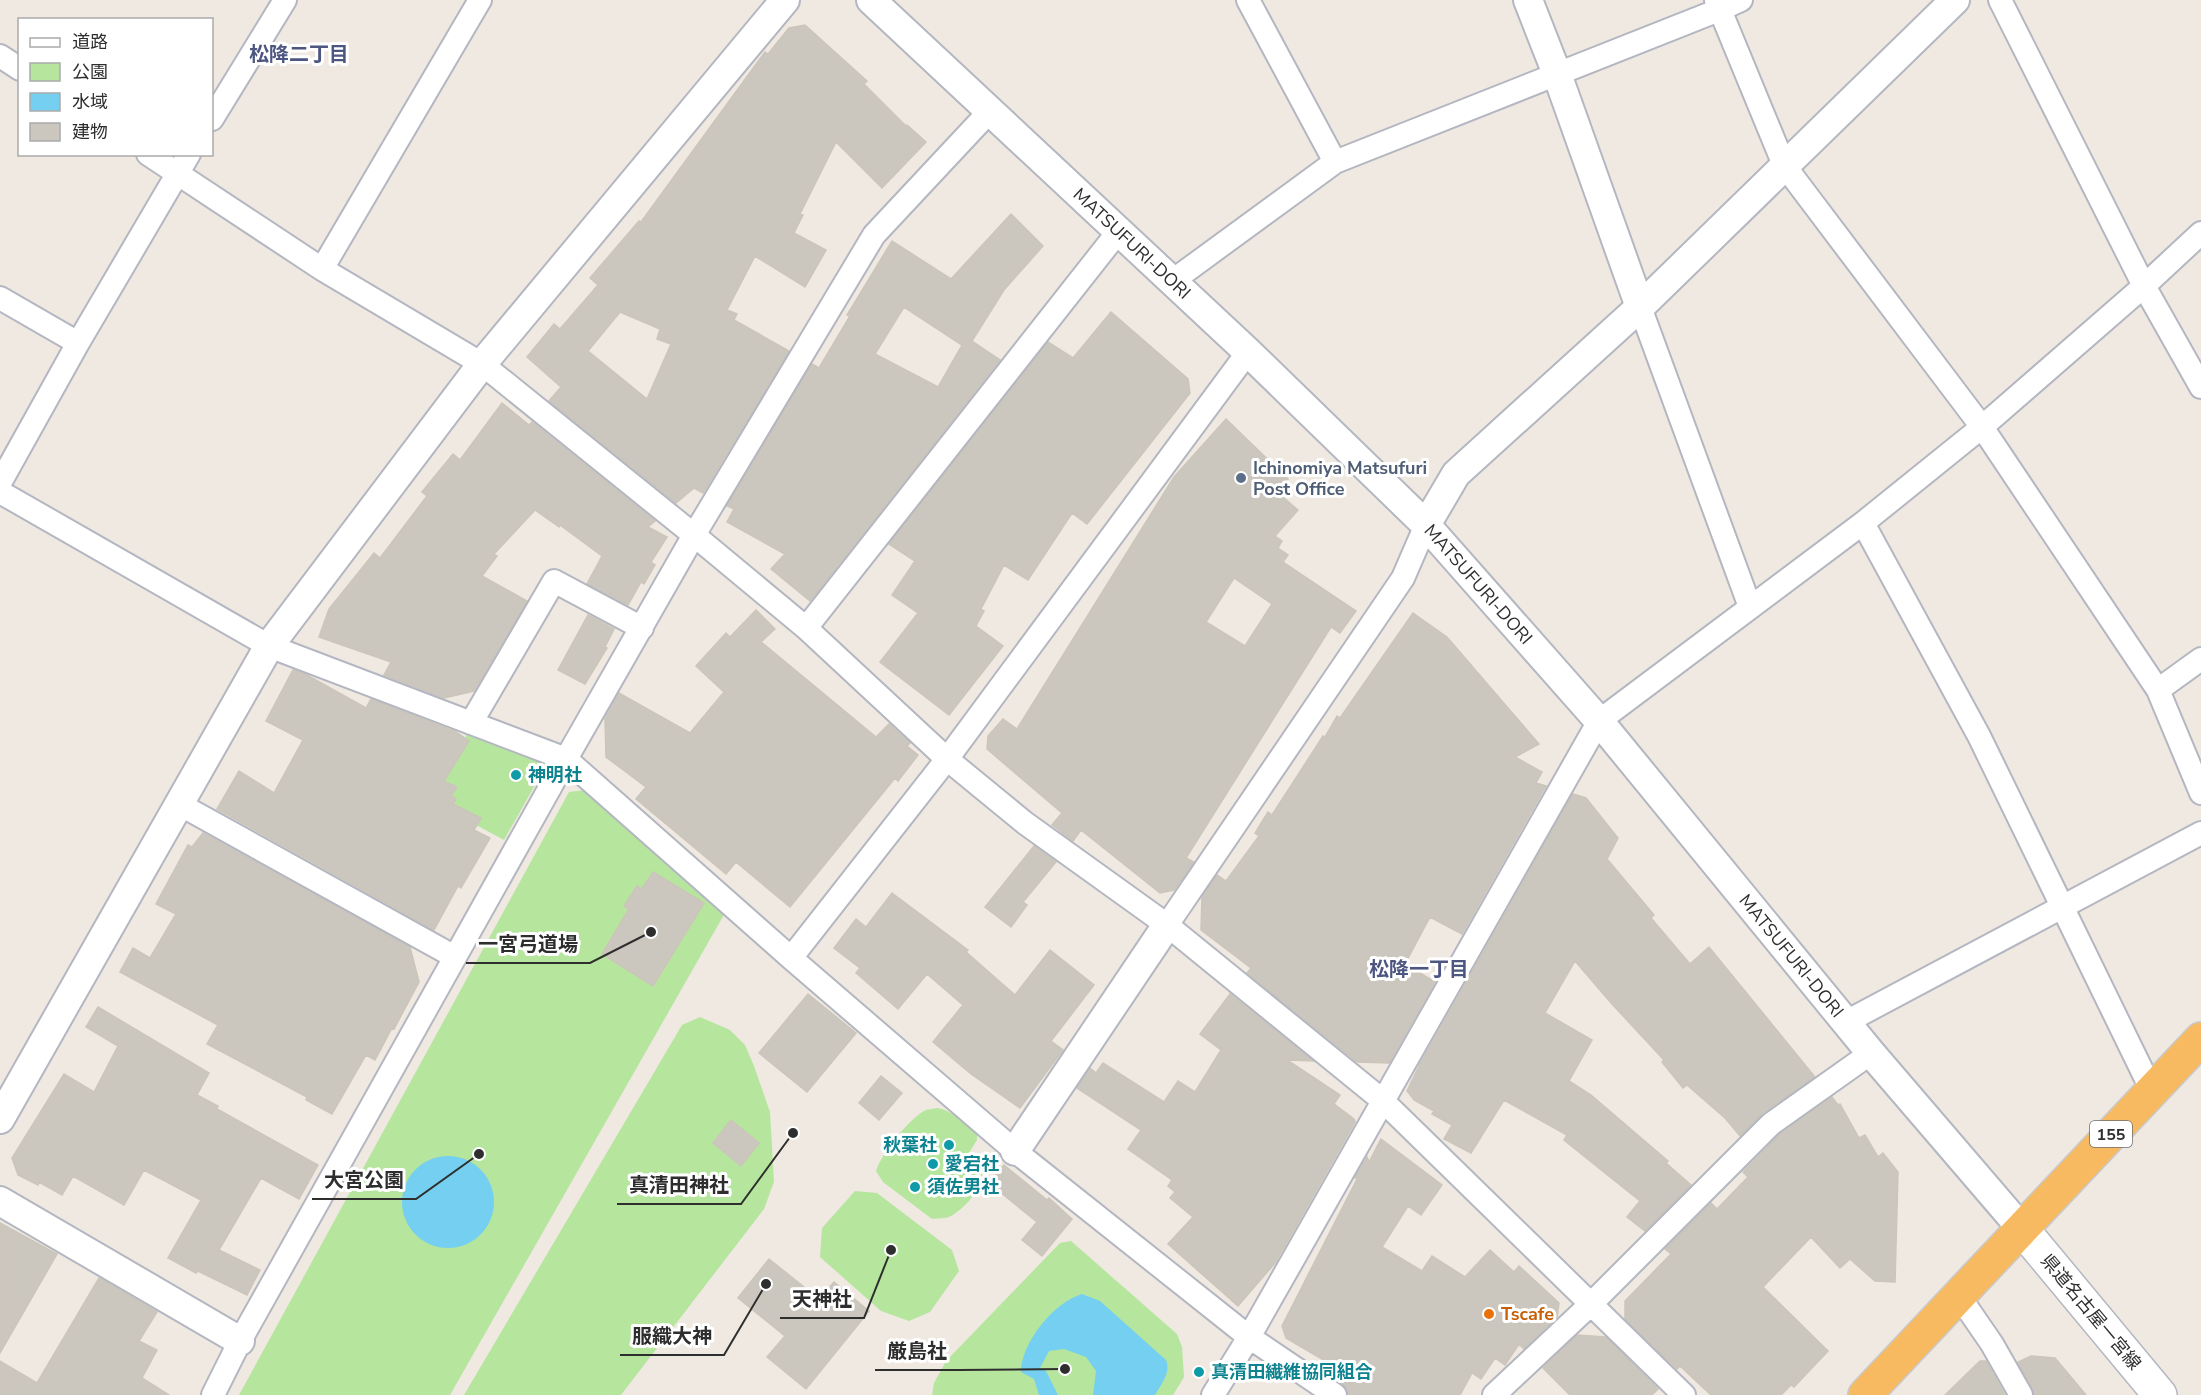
<svg xmlns="http://www.w3.org/2000/svg" width="2201" height="1395" viewBox="0 0 2201 1395" font-family="'Nunito Sans','Noto Sans JP',sans-serif">
<rect width="100%" height="100%" fill="#efe9e1"/>
<path fill="#b6e59e" d="M471,723L548,762L504,840L415,792L457,760Z
M585,790L725,913L450,1395H239L569,792Z
M700,1017L730,1030L745,1045L754,1066L770,1112L774,1182L764,1209L621,1395H464L682,1025Z
M938,1108C953,1111 965,1124 977,1133V1140L969,1153C972,1156 978,1160 980,1163C991,1181 965,1208 951,1216C946,1219 938,1218 932,1219L883,1182L876,1171C882,1153 907,1121 924,1111C927,1109 933,1109 938,1108Z
M855,1191L877,1193L952,1250L959,1271L930,1312L909,1321L881,1311L820,1257L822,1228Z
M1071,1241L1177,1334L1182,1347L1184,1377L1173,1395H932L934,1383L946,1361L1060,1243Z"/>
<path fill="#75cff0" d="M402 1202a46 46 0 1 1 92 0a46 46 0 1 1-92 0Z
M1082,1294L1100,1301L1166,1360C1171,1373 1162,1383 1155,1395H1093L1096,1371L1086,1357L1064,1349L1049,1351L1040,1368L1046,1371L1058,1395H1039L1034,1379L1021,1372C1021,1343 1054,1302 1082,1294Z"/>
<path fill="#cbc7bf" stroke="#cbc5ba" stroke-width="1.5" fill-rule="evenodd" d="M805,25L867,81L864,84L906,126L907,125L926,142L882,188L836,142L800,214L803,215L794,233L826,250L805,287L755,256L727,310L737,314L734,320L789,351L703,493L694,488L676,503L549,401L561,387L527,357L554,324L560,329L598,285L590,278L639,221L641,222L765,52L768,54L789,28ZM620,312L660,329L657,339L671,344L647,399L588,351Z
M1011,214L1043,246L1004,290L972,341L1000,360L810,601L771,569L785,554L727,522L734,509L727,506L812,364L819,368L850,316L847,315L892,241L951,279ZM904,307L962,345L938,387L875,354Z
M1111,312L1188,379L1190,393L1087,524L1072,513L1028,580L1004,565L981,609L984,611L976,626L1003,646L949,715L880,662L918,613L892,595L915,561L889,544L1048,342L1073,358Z
M502,403L529,425L532,422L655,521L648,527L667,537L651,562L655,565L644,584L641,582L628,605L587,584L602,556L560,525L559,527L535,510L494,554L497,556L482,576L527,601L474,691L444,698L384,675L391,662L319,637L329,609L374,553L380,558L427,496L422,492L453,454L460,460Z
M1226,419L1288,479L1277,492L1298,510L1275,536L1282,541L1278,548L1288,555L1283,562L1356,611L1340,633L1331,627L1186,858L1194,862L1174,890L1160,893L1081,830L1073,841L1052,825L1062,813L987,749L988,736L1003,719L1017,729L1174,477ZM1234,578L1272,604L1245,646L1206,622Z
M756,610L775,629L761,642L876,737L889,724L910,743L907,746L918,755L898,781L895,778L790,907L736,862L726,874L636,799L646,787L606,757L605,719L619,693L690,733L724,692L696,666L726,633L730,637Z
M1413,613L1447,637L1539,744L1515,757L1542,772L1536,783L1546,786L1462,934L1430,917L1405,964L1435,982L1389,1063L1357,1062L1247,973L1251,968L1201,930L1202,897L1217,875L1226,881L1259,836L1255,833L1268,812L1272,815L1323,736L1325,737L1337,716L1340,718Z
M588,615L614,629L605,647L607,648L585,684L558,670Z
M293,670L305,674L366,708L371,699L456,732L469,741L444,781L457,787L451,796L456,799L453,804L481,818L474,830L490,838L461,888L458,886L434,930L217,809L239,771L274,793L303,740L266,721Z
M1573,794L1586,798L1618,838L1607,859L1654,915L1651,918L1690,964L1709,947L1815,1077L1763,1113L1740,1136L1725,1118L1687,1085L1683,1088L1662,1062L1664,1060L1612,1004L1575,961L1545,1013L1592,1040L1569,1081L1591,1095L1668,1161L1666,1163L1691,1185L1645,1231L1627,1217L1640,1201L1564,1140L1567,1135L1504,1100L1471,1153L1444,1139L1452,1125L1432,1114L1434,1111L1414,1100L1407,1091L1420,1064Z
M203,833L410,947L419,982L394,1029L392,1028L375,1060L366,1055L332,1114L306,1100L307,1097L207,1044L218,1025L120,972L133,948L150,958L176,914L156,904L188,845L192,847Z
M1034,846L1056,862L1023,902L1027,905L1011,927L985,907Z
M653,872L704,903L653,986L602,954L629,909L624,906L637,886L642,889Z
M892,893L968,950L966,952L1015,995L1050,950L1094,985L1051,1041L1063,1050L1020,1108L971,1074L933,1042L963,1005L927,974L898,1009L856,973L860,968L834,948L856,919L866,927Z
M808,994L856,1033L807,1092L759,1053Z
M1230,994L1313,1061L1287,1060L1340,1095L1334,1104L1354,1119L1355,1122L1275,1263L1238,1306L1168,1244L1193,1217L1170,1198L1175,1192L1168,1186L1172,1180L1128,1149L1141,1130L1077,1088L1090,1068L1096,1073L1103,1063L1164,1102L1178,1081L1195,1092L1221,1050L1200,1034Z
M98,1007L209,1073L197,1095L218,1106L217,1109L318,1165L299,1199L261,1178L219,1250L260,1270L247,1295L198,1271L196,1273L168,1258L201,1200L144,1170L124,1205L73,1176L62,1195L39,1182L38,1185L18,1175L12,1158L64,1074L94,1092L118,1046L86,1027Z
M881,1076L902,1093L879,1120L859,1103Z
M1832,1097L1838,1105L1840,1104L1859,1138L1865,1135L1878,1157L1883,1153L1898,1172L1895,1282L1875,1281L1850,1259L1840,1268L1811,1237L1763,1287L1828,1351L1794,1387L1791,1385L1781,1395H1711L1680,1366L1677,1369L1625,1319V1301L1671,1254L1665,1249L1711,1203L1717,1209L1748,1177L1743,1172L1780,1134Z
M731,1120L759,1143L741,1166L713,1143Z
M1381,1139L1442,1185L1421,1215L1408,1206L1382,1247L1422,1271L1432,1256L1465,1277L1490,1250L1514,1272L1519,1266L1559,1303L1557,1317L1524,1349L1519,1344L1505,1365L1495,1358L1481,1379L1472,1373L1460,1395H1348L1343,1384L1322,1370L1327,1362L1286,1338L1282,1326L1357,1179L1355,1178L1367,1157L1369,1162Z
M1004,1165L1047,1200L1049,1198L1072,1219L1042,1256L1022,1240L1037,1222L989,1183Z
M0,1223L57,1254L0,1353Z
M769,1259L819,1299L834,1282L869,1311L806,1389L767,1357L785,1336L738,1298Z
M99,1278L157,1312L139,1341L157,1350L142,1378L169,1395H0V1361L37,1383Z
M1577,1335L1606,1337L1658,1389L1652,1395H1570L1543,1368Z
M2031,1356L2055,1358L2086,1395H2034L2018,1362Z
M1980,1361H1986L2005,1395H1945Z"/>
<g fill="none" stroke-linecap="round" stroke-linejoin="round">
<defs>
<path id="minor" d="M1248,0L1335,162
M1716,0L1784,165L1982,427L2158,690L2201,793
M2000,0L2144,286L2201,387
M0,56L20,69
M212,119L285,0
M148,154L322,269L482,364L694,535L874,235L989,112
M322,269L480,0
M1171,282L1335,162L1719,10L1741,0
M0,298L78,343
M1640,307L1750,607
M0,483L78,343L189,154
M0,492L269,646L566,759L791,958L1015,1151L1249,1337L1335,1395
M1863,523L1979,736L2152,1091
M806,628L1118,232
M2158,690L2201,659
M471,723L554,581L642,628
M179,804L455,957
M1167,925L1403,578L1426,525
M791,958L947,759L1248,352
M1846,1022L2201,833
M1959,1296L1992,1344L2021,1395
M213,1395L240,1341L566,759L694,535L806,628L947,759L1025,823L1167,925L1382,1100L1684,1395
M1213,1395L1249,1337L1599,721L1863,523L1982,427L2144,286L2201,233
M1494,1395L1591,1304L1771,1124L1871,1053"/>
<g id="tertiary">
<path id="s1" d="M871,0L1248,352L1426,525L1599,721L1871,1053L2022,1229"/>
<path d="M1528,0L1557,74L1640,307"/>
<path d="M1426,525L1456,474L1640,307L1955,0"/>
<path d="M0,1119L269,646L482,364L785,0"/>
<path d="M1015,1151L1167,925"/>
<path d="M0,1201L240,1341"/>
</g>
<path id="secondary" d="M2022,1229L2160,1395"/>
<path id="trunk" d="M1865,1395L2201,1039"/>
</defs>
<use href="#minor" stroke="#b4b7c1" stroke-width="26"/>
<use href="#tertiary" stroke="#b4b7c1" stroke-width="32"/>
<use href="#secondary" stroke="#b4b7c1" stroke-width="36"/>
<use href="#trunk" stroke="#c9c9c9" stroke-width="36"/>
<use href="#minor" stroke="#fff" stroke-width="22"/>
<use href="#tertiary" stroke="#fff" stroke-width="28"/>
<use href="#secondary" stroke="#fff" stroke-width="33"/>
<use href="#trunk" stroke="#f8ba60" stroke-width="33"/>
</g>
<circle fill="#5c6f8a" stroke="#fff" stroke-width="2" cx="1241" cy="478" r="6"/>
<g fill="#0f9aa8" stroke="#fff" stroke-width="2">
<circle cx="516" cy="775" r="6"/>
<circle cx="949" cy="1145" r="6"/>
<circle cx="933" cy="1164" r="6"/>
<circle cx="915" cy="1187" r="6"/>
<circle cx="1199" cy="1372" r="6"/>
</g>
<circle fill="#e8710a" stroke="#fff" stroke-width="2" cx="1489" cy="1314" r="6"/>
<g text-anchor="middle" stroke-width="6" stroke-linejoin="round" paint-order="stroke">
<rect fill="#fff" stroke="#6d6d6d" stroke-width="1.5" x="2090" y="1121" width="42" height="26" rx="4.5"/>
<g font-size="16" font-weight="bold" fill="#2e2e2e">
<text x="2111" y="1140">155</text>
</g>
<g font-size="18" fill="#2e2e2e" stroke="#fff">
<text dy="6" stroke="none"><textPath href="#s1" startOffset="357">MATSUFURI-DORI</textPath></text>
<text dy="6" stroke="none"><textPath href="#s1" startOffset="843">MATSUFURI-DORI</textPath></text>
<text dy="6" stroke="none"><textPath href="#s1" startOffset="1329">MATSUFURI-DORI</textPath></text>
<text transform="translate(2091 1312) rotate(50)" y="6">県道名古屋一宮線</text>
</g>
<g font-size="18" font-weight="bold" fill="#4e5e75" stroke="#fff" text-anchor="start">
<text x="1253" y="474">Ichinomiya Matsufuri<tspan x="1253" dy="21">Post Office</tspan></text>
</g>
<g font-size="18" font-weight="bold" fill="#0d838f" stroke="#fff" text-anchor="start">
<text x="528" y="781">神明社</text>
<text x="937" y="1151" text-anchor="end">秋葉社</text>
<text x="945" y="1170">愛宕社</text>
<text x="927" y="1193">須佐男社</text>
<text x="1211" y="1378">真清田繊維協同組合</text>
</g>
<g font-size="18" font-weight="bold" fill="#c56008" stroke="#fff" text-anchor="start">
<text x="1501" y="1320">Tscafe</text>
</g>
<g font-size="20" font-weight="bold" fill="#4d5680" stroke="#fff">
<text x="299" y="61">松降二丁目</text>
<text x="1419" y="976">松降一丁目</text>
</g>
</g>
<path fill="none" stroke="#2e2e2e" stroke-width="2" d="M651 932L590 963H466M479 1154L416 1199H312M793 1133L741 1204H617M891 1250L864 1318H780M766 1284L724 1355H620M1065 1369L959 1370H875"/>
<g fill="#2e2e2e" stroke="#fff" stroke-width="2">
<circle cx="651" cy="932" r="6"/>
<circle cx="479" cy="1154" r="6"/>
<circle cx="793" cy="1133" r="6"/>
<circle cx="891" cy="1250" r="6"/>
<circle cx="766" cy="1284" r="6"/>
<circle cx="1065" cy="1369" r="6"/>
</g>
<g font-size="20" text-anchor="middle" font-weight="bold" fill="#2e2e2e" stroke="#fff" stroke-width="6" stroke-linejoin="round" paint-order="stroke">
<text x="528" y="951">一宮弓道場</text>
<text x="364" y="1187">大宮公園</text>
<text x="679" y="1192">真清田神社</text>
<text x="822" y="1306">天神社</text>
<text x="672" y="1343">服織大神</text>
<text x="917" y="1358">厳島社</text>
</g>
<rect x="18" y="18" width="195" height="138" fill="#ffffff" stroke="#ababab" stroke-width="1.5"/>
<rect x="30" y="38" width="30" height="9" fill="#ffffff" stroke="#ababab" stroke-width="1.5"/>
<text x="72" y="48" font-size="18" fill="#2e2e2e">道路</text>
<rect x="30" y="63" width="30" height="18" fill="#b6e59e" stroke="#ababab" stroke-width="1.5"/>
<text x="72" y="78" font-size="18" fill="#2e2e2e">公園</text>
<rect x="30" y="93" width="30" height="18" fill="#75cff0" stroke="#ababab" stroke-width="1.5"/>
<text x="72" y="108" font-size="18" fill="#2e2e2e">水域</text>
<rect x="30" y="123" width="30" height="18" fill="#cbc7bf" stroke="#ababab" stroke-width="1.5"/>
<text x="72" y="138" font-size="18" fill="#2e2e2e">建物</text>
</svg>
